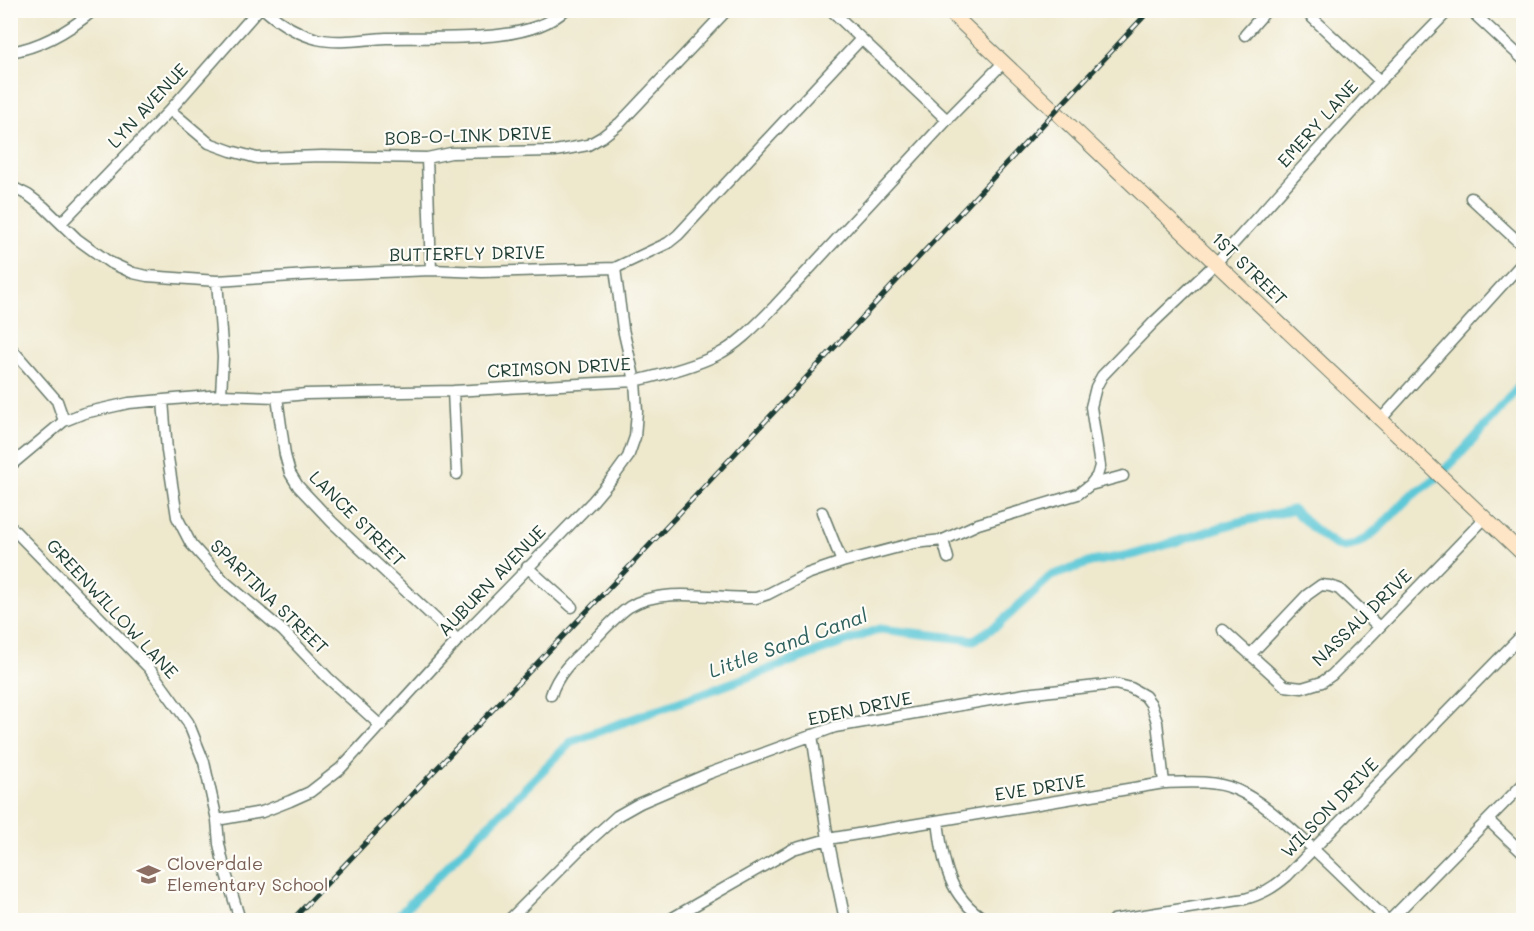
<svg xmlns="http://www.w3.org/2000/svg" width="1534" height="931" viewBox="0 0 1534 931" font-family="Mali,sans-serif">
<rect width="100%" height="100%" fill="#fdfcf7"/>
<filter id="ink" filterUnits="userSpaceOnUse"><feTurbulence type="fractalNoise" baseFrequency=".0167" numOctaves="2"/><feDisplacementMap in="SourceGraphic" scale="12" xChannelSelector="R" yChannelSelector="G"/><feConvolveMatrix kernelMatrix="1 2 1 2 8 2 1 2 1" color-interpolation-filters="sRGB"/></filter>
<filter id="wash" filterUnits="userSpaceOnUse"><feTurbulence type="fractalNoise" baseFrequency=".008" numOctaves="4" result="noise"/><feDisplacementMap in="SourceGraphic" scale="24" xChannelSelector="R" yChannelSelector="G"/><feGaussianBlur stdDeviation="1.35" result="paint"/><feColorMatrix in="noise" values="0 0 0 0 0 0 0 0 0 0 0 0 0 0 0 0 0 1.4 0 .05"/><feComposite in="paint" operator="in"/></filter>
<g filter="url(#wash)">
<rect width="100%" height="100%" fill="#eee8cd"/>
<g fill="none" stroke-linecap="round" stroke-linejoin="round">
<path stroke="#5dc8d7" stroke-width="9" d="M394,920L572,741L880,629L974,640L999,624L1051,576L1091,562L1136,554L1235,523L1293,510C1304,519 1331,548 1344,547C1368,546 1392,513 1409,498C1417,491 1427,486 1435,479C1468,449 1495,414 1524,380"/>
</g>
</g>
<g filter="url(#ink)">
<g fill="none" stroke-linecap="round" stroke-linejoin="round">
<defs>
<path id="street" d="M265,10C280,23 298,34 317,39C339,44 364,39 386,38C435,36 528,46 565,10
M831,10L947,120
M1304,10L1380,81
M1470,10L1524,60
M1245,35L1267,10
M10,52C42,47 70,30 94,10
M170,110L209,143L231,151L257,158L322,156L427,158L451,153L555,151L588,145L602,137L620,123L727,10
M427,158L431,270
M10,186L28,195L44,207L77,239L109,262L133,273L147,276L217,281L308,275L431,270L482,272L615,268L668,243L678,235L861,39
M1471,198L1524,247
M61,223L170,110L258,10
M217,281L223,357L221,395
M10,347L57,401L64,421
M453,391L457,474
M277,397L285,455L290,473L298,486L332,522L458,640
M163,400L167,451L177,517L191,544L224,581L283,631L328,678L381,726
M1381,419L1524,261
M10,466L64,421L84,413L129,403L221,395L277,397L306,394L453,391L635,381C661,375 693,367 717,355C739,344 757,324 775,306L947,120L1003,63
M1090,485L1123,476
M822,512L842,562
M10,526L149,668L188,722L204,762L217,820L219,844L224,867L240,920
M943,540L948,558
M527,567L572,607
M1223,630L1285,686L1302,688L1322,682L1332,675L1368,639L1485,518
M1250,655L1307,595L1321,585L1330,586L1339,589L1379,627
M551,695C558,672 575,658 592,642C604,630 616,616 629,607C663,586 717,599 756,598L768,594L807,574L842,562L914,543L943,540L978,524L1078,494L1090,485L1097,476L1100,466L1091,407L1096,387L1102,376L1154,322L1216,263L1380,81L1449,10
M812,735L828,839L845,920
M217,820L262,812L290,801L310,792L341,768L458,640L593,501L615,475L628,457L635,437L637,411L635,381L623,329L615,268
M1488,820L1524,854
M938,821C943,862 948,897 986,920
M509,920L578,851L617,816L640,803L710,773L835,727L1025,694L1115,684L1131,688L1145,696L1151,704L1157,722L1164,783
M669,920L793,849L828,839L1164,783C1188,782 1214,780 1237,790C1259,800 1279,818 1297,834C1328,862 1357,891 1387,920
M1113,920L1245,899C1262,894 1273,888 1287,876L1524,633
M1390,920L1524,783"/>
<path id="secondary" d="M948,10L1524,555"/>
</defs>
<use href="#street" stroke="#67796a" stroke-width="13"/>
<use href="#secondary" stroke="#67796a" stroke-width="16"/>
<use href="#street" stroke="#fff" stroke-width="10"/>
<use href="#secondary" stroke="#fde5c5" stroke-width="14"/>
<defs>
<path id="rail" d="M292,920L629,567L1150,10"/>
</defs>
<use href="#rail" stroke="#1f3d34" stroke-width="5"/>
<use href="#rail" stroke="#fdfcf7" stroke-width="3" stroke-dasharray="9" stroke-linecap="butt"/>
</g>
</g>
<defs>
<symbol id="school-bare" viewBox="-9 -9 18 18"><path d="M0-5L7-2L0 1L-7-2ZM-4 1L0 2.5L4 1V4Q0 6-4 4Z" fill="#8d6e63" stroke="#fdfcf7" stroke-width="2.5" paint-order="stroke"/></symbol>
</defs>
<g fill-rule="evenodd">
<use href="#school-bare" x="132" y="858" width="33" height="33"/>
</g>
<g text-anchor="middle" stroke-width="4.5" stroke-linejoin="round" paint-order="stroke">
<g font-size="18" fill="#1f3d34" stroke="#fdfcf7">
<text transform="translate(148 106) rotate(-47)" y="6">LYN AVENUE</text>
<text transform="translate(1318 124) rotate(-48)" y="6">EMERY LANE</text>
<text transform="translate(468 136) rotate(-2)" y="6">BOB-O-LINK DRIVE</text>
<text transform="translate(467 254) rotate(-1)" y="6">BUTTERFLY DRIVE</text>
<text transform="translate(1249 269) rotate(44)" y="6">1ST STREET</text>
<text transform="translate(559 368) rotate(-3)" y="6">CRIMSON DRIVE</text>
<text transform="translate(357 519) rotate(45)" y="6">LANCE STREET</text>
<text transform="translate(492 581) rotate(-46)" y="6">AUBURN AVENUE</text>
<text transform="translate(269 597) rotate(44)" y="6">SPARTINA STREET</text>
<text transform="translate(112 609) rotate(47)" y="6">GREENWILLOW LANE</text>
<text transform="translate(1362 618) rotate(-44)" y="6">NASSAU DRIVE</text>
<text transform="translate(860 709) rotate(-12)" y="6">EDEN DRIVE</text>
<text transform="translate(1040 788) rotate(-9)" y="6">EVE DRIVE</text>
<text transform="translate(1330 808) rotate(-46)" y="6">WILSON DRIVE</text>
</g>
<g font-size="18" fill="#785e54" stroke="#fdfcf7" text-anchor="start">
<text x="167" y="870">Cloverdale<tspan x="167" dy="21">Elementary School</tspan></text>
</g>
<g font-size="20" font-style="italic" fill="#2e605d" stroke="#fdfcf7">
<text transform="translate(788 643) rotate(-20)" y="7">Little Sand Canal</text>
</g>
</g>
<rect width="1534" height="931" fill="none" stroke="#fdfcf7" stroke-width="36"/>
</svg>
